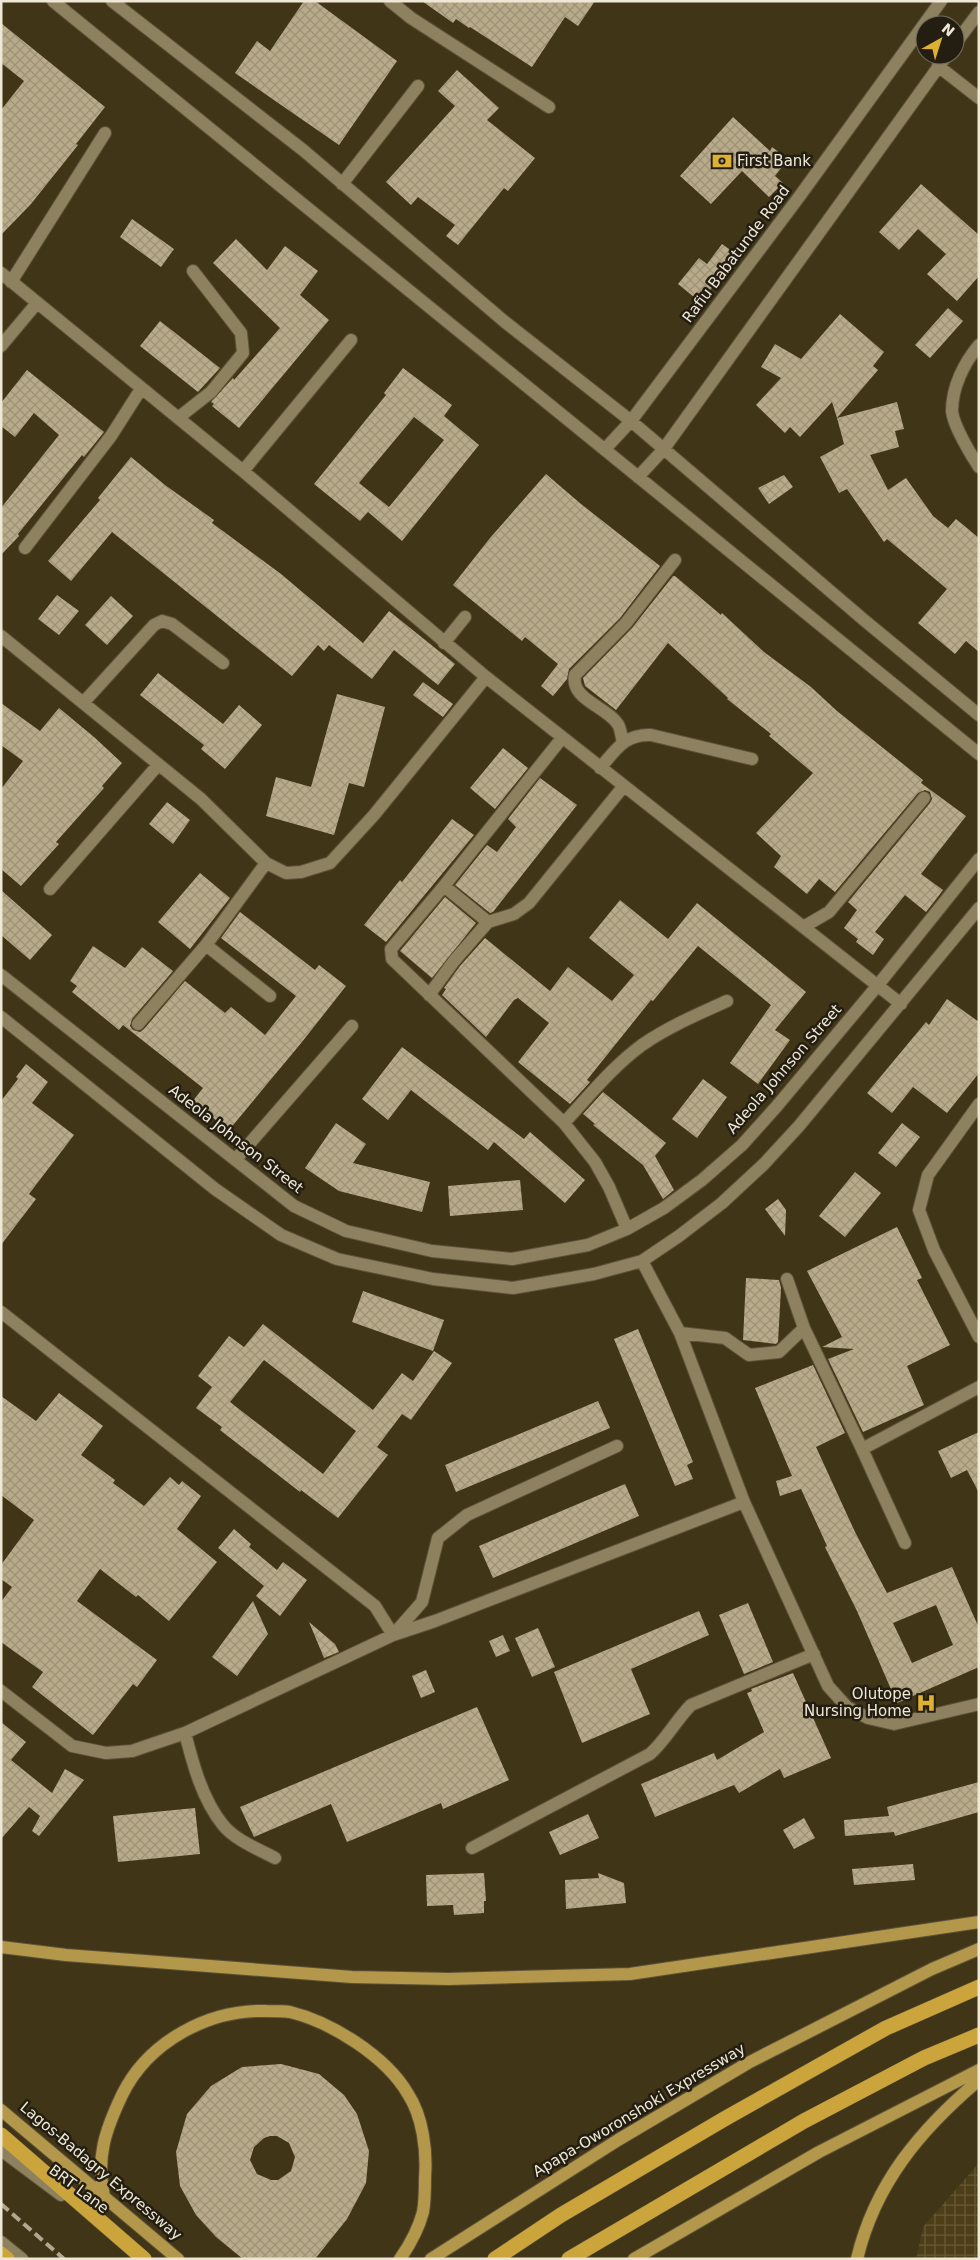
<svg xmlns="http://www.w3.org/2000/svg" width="980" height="2260" viewBox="0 0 980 2260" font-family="'DejaVu Sans',sans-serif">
<defs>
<pattern id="industrial-grid" width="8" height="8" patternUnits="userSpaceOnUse" patternTransform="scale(1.25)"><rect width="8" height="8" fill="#4d3e17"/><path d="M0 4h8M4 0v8" fill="none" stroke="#675a38"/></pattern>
<pattern id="building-cross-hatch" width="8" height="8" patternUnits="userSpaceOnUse" patternTransform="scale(1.25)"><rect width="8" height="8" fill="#b9ab8a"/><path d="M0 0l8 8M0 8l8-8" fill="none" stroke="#9d9278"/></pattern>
</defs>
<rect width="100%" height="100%" fill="#413517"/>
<path fill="url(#industrial-grid)" d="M979,2163V2259H916L923,2227Z"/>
<path fill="url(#building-cross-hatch)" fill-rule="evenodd" d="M304,1H315L397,61L339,145L235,73L257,41L270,51Z
M422,1H595L578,26L565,17L532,67L470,27L469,28L456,19L453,23Z
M1,23L105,107L76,144L78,145L31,204L1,235V110L24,81L1,63Z
M457,70L499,108L487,120L535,158L508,191L504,188L458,245L446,236L455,225L418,197L411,205L386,182L455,106L438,91Z
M733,117L770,151L772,147L788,159L775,176L783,183L769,197L742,171L711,204L680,176Z
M921,184L979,235V276L957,301L927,274L946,254L918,229L899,250L879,232Z
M132,219L174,249L161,267L120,237Z
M236,239L267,270L285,246L318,271L300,295L329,320L239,428L212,406L214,404L211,402L233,378L234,380L280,328L213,263Z
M722,244L739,256L700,302L678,284L699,258L707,264Z
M948,308L963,321L930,358L915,345Z
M840,314L884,352L873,366L878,370L837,418L832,402L800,437L790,427L785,433L756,405L781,378L761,367L775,344L801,359Z
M160,321L220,368L198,392L140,346Z
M403,368L452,405L444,416L479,445L402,541L368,512L360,521L314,484L386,395L384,393ZM414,417L444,440L389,507L359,483Z
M27,370L104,432L84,457L82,455L18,534L19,536L1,555V508L59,435L34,413L15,437L1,426V403Z
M897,402L904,429L895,431L899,447L870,455L888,490L906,478L933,516L948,528L956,519L979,538V652L966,641L955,654L918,623L947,589L887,539L884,542L847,489L839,493L820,457L844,444L837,418Z
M131,457L165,485L214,520L212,523L281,574L363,643L389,611L455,664L438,685L394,650L372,679L329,645L324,651L318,645L292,676L112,532L71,581L48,561L100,500L98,498Z
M546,474L581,504L660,566L620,618L569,669L567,679L553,696L541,686L558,664L525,637L522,641L453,585L490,538Z
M784,475L793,487L769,504L758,488Z
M673,576H675L721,615L722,613L764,652L811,687L837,711L923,780L921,783L966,816L921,874L943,890L940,894L926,912L905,895L875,932L884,939L873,955L856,942L858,939L844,928L857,910L848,902L930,803L932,799L930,792L925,790L918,793L835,892L819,879L807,894L774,867L781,856L756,833L813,773L769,736L771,734L727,699L728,698L668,643L616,710L585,686L583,678L632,628Z
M57,595L79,611L59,635L38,619Z
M111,596L133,616L107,645L85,625Z
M158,673L223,724L239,705L262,725L225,769L201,749L204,745L140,695Z
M423,682L453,704L443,717L413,695Z
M337,694L385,707L364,787L349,783L334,835L266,816L276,777L311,787Z
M1,703L40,731L59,708L94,737L122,763L102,786L104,788L56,842L59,844L21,886L1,869V789L23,761L1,745Z
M503,748L528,768L495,809L470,788Z
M540,778L577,805L493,912L490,913L455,885L487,845L497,852L516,827L508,819Z
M167,802L190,820L173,844L149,824Z
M452,819L474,835L386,942L364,925L400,880L402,882Z
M200,873L230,898L190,949L158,922Z
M1,890L52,935L30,960L1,935Z
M445,897L476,923L432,978L400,951Z
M620,900L668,939L697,903L806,992L775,1030L790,1040L758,1084L730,1063L771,1005L698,946L653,1001L651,1000L587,1080L590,1082L570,1104L518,1062L549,1023L518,998L514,1000L486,1037L442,995L446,989L444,988L460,966L485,938L550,991L568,967L612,1001L634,975L589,938Z
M240,912L315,970L319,965L346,986L302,1042L229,1130L192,1102L203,1088L123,1025L119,1030L72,992L77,986L70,981L93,946L125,968L142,947L173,971L132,1019L130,1026L133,1030L140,1032L144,1029L185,981L225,1013L231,1007L265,1035L296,996L221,938Z
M947,999L979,1022V1073L947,1113L913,1087L892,1113L867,1093L926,1022L929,1025Z
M402,1047L524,1139L530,1132L585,1180L565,1203L494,1142L488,1150L411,1090L388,1120L362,1099Z
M26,1064L48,1082L32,1103L74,1135L29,1194L36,1199L1,1245V1101L18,1079L16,1077Z
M703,1079L727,1097L697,1138L672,1119Z
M603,1092L666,1143L655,1156L674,1190L663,1199L643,1165L593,1125L595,1124L583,1114Z
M336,1123L366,1144L353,1163L430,1182L422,1212L339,1191L305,1168Z
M902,1123L920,1137L896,1167L878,1153Z
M855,1172L881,1193L845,1237L819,1216Z
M520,1180L523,1210L450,1216L448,1186Z
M778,1199L786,1210L785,1236L765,1209Z
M897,1227L922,1278L917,1280L950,1345L907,1366L924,1405L863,1432L828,1359L854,1349L822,1347L842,1337L807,1271Z
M746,1278L779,1280L781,1288L778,1342L776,1344L743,1340Z
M363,1291L444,1320L433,1351L352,1322Z
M263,1324L373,1410L402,1373L413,1381L434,1351L452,1363L411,1420L402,1414L377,1447L388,1455L338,1518L301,1490L300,1492L220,1430L222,1427L196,1408L212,1387L198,1376L229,1336L244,1347ZM264,1360L356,1431L323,1474L230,1402Z
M638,1329L693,1462L687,1465L693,1479L675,1486L614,1339Z
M813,1365L845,1433L816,1447L855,1532L887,1593L952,1567L979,1628V1667L897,1703L857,1611L825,1547L827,1546L801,1489L780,1496L776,1481L792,1476L755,1388ZM936,1605L953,1645L912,1663L893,1623Z
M59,1393L103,1426L81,1455L115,1480L113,1483L144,1506L170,1477L179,1485L182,1481L201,1496L177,1529L217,1562L169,1621L138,1595L136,1597L100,1569L77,1601L157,1660L137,1687L133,1684L93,1735L32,1687L43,1672L1,1642V1602L12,1587L1,1579V1565L34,1520L1,1495V1396L36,1421Z
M598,1401L610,1428L456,1492L445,1465Z
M979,1432V1493L967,1470L951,1478L938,1451Z
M625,1484L639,1516L493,1578L479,1546Z
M234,1529L251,1544L249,1547L277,1570L283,1562L307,1580L280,1616L256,1596L264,1586L218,1548Z
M253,1601L268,1634L237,1676L212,1657Z
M748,1603L773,1662L744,1674L719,1615Z
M699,1611L709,1635L631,1669L650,1714L582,1743L554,1672Z
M309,1622L335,1644L339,1652L324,1658Z
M538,1628L555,1667L532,1677L515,1638Z
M503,1635L510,1651L496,1657L489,1641Z
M426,1670L435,1692L421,1698L412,1676Z
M793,1673L831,1758L784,1778L780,1769L739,1793L734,1785L655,1817L641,1784L714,1753L717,1760L764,1732L747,1693L752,1691L751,1689Z
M477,1707L509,1780L443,1809L441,1803L347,1842L331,1804L254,1837L240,1807Z
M1,1722L26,1742L11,1760L52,1793L65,1769L84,1780L39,1836L32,1831L40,1816L29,1807L1,1839Z
M979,1782V1812L895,1836L894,1832L845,1836L844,1820L889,1816L887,1807Z
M195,1808L200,1854L118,1862L113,1816Z
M588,1814L599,1838L560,1855L549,1832Z
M804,1818L815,1838L794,1849L783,1830Z
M913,1864L915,1880L854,1885L852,1869Z
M484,1873L486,1901H484V1913L454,1915L453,1905L427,1906L426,1875Z
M598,1873L624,1883L626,1903L566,1909L565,1880L599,1878Z
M281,2064L319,2074L344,2095L357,2114L369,2151L366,2183L347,2219L315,2259H243L216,2237L196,2215L180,2186L176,2152L187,2114L211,2086L242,2067ZM270,2136H277L289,2143L295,2157L291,2171L278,2180H271L257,2174L250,2160L254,2147L264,2138Z"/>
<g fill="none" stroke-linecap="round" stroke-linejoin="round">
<defs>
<path id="minor" d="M53,1L979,754
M112,1L303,150L505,322L631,421L864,620L979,715
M390,1L411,18L549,107
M955,44L979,12
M938,66L979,98
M342,184L418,86
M1,273L243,471L486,677L901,1004
M11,282L105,133
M979,345C964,363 952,387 952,411C953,425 971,455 979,467
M1,346L37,303
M178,418L211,392L243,353L241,333L193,271
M605,449L631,421L799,197L941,1
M243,471L351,340
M638,477L663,450L947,55
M25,548L111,436L141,389
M1,636L201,799L266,863L286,873L301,872L330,863L374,815L486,677
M444,643L465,617
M83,703L154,625L162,621L172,624L223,663
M562,738L444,886L391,949L392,959L564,1123
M623,742C621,737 621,727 617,723C605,706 570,699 575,675L626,623L675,560
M600,768C616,750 624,734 651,735L752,759
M444,886L488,922
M50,889L158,765
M805,926L829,912L924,798
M206,945L270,996
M1,975L294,1206L346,1231L432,1251L512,1259L588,1245L627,1229L664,1208L702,1180L742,1145L777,1106L878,985L979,859
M429,995L454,961L488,922L514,914L529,903L623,787
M1,1017L215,1189L281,1235L337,1259L433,1279L513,1288L594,1274L642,1261L679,1236L722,1203L764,1164L799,1126L979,908
M138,1024L206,945L266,863
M979,1104L928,1175L919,1210L934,1250L979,1337
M236,1159L352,1026
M627,1229L609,1187L595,1162L564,1123C589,1096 612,1067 642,1045C668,1027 698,1014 727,1001
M642,1261L680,1333L744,1502L828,1686L847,1707L868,1718L894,1724L979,1704
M787,1279L804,1328L862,1449
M1,1312L375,1606L393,1635L422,1602L438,1538L467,1515L617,1446
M680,1333L725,1338L749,1355L779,1352L804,1328
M905,1543L862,1449L979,1387
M1,1691L72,1746L106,1753L132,1751L185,1733L393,1635L435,1621L744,1502
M185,1733C193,1764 202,1799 223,1825C235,1840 258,1849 275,1858
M472,1848L650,1754C666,1740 676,1720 691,1705L814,1654
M1,2150L61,2195
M1,2242L22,2259"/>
<path id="major" d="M1,1947L66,1955L352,1977L449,1979L630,1974L979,1922
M1,2110L178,2259
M104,2197C96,2157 105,2131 122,2095C148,2042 208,2009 267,2011C274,2011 283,2011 290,2012C331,2022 386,2056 408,2094C423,2117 427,2151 425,2178C425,2189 425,2201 423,2212C419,2227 409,2246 400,2259
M431,2259L618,2140L748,2063L932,1969L979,1949
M634,2259L819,2152L979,2070
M857,2259C875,2183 921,2129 979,2080"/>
<path id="highway" d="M1,2135L144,2259
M1,2254L7,2259
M495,2259L561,2215L726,2118L886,2028L979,1987
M569,2259L804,2121L924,2058L979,2035"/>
</defs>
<use href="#minor" stroke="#5c5238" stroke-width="14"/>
<use href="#major" stroke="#5c5238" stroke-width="14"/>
<use href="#highway" stroke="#5c5238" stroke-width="16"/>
<use href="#minor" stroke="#8e8160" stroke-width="12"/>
<use href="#major" stroke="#b3974a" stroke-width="12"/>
<use href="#highway" stroke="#cba53b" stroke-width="15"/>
<path stroke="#b1a892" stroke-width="4" stroke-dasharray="10 5" stroke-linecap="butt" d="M1,2204L64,2259"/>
</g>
<defs>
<symbol id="bank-bare" viewBox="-9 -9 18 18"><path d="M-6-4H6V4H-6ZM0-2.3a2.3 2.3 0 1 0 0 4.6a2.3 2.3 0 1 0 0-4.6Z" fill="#ddb133" stroke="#231e11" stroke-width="2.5" paint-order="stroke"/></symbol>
<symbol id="hospital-bare" viewBox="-9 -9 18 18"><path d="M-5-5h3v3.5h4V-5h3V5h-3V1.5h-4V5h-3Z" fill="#ddb133" stroke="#231e11" stroke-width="2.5" paint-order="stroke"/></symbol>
</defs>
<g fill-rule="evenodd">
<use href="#bank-bare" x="708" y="147" width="28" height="28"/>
<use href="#hospital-bare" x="912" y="1689" width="28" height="28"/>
</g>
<g text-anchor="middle" stroke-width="5" stroke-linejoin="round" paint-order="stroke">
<g font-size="15" fill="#efe8d6" stroke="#231e11" text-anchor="start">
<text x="737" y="166">First Bank</text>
<text x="911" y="1699" text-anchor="end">Olutope<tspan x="911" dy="17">Nursing Home</tspan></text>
</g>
<g font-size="15" fill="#efe8d6" stroke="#231e11">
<text transform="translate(736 254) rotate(-53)" y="5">Rafiu Babatunde Road</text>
<text transform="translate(784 1069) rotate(-49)" y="5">Adeola Johnson Street</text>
<text transform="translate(236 1139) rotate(38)" y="5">Adeola Johnson Street</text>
<text transform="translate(639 2110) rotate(-31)" y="5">Apapa-Oworonshoki Expressway</text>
<text transform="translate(101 2171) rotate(40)" y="5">Lagos-Badagry Expressway</text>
<text transform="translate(79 2189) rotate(37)" y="5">BRT Lane</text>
</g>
</g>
<rect width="980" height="2260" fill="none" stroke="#efe8d6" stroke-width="5"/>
<g transform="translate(940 40) rotate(39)"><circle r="24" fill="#231e11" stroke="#756f60"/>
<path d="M0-4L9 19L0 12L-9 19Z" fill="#ddb133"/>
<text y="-8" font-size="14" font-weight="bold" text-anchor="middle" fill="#efe8d6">N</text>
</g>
</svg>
